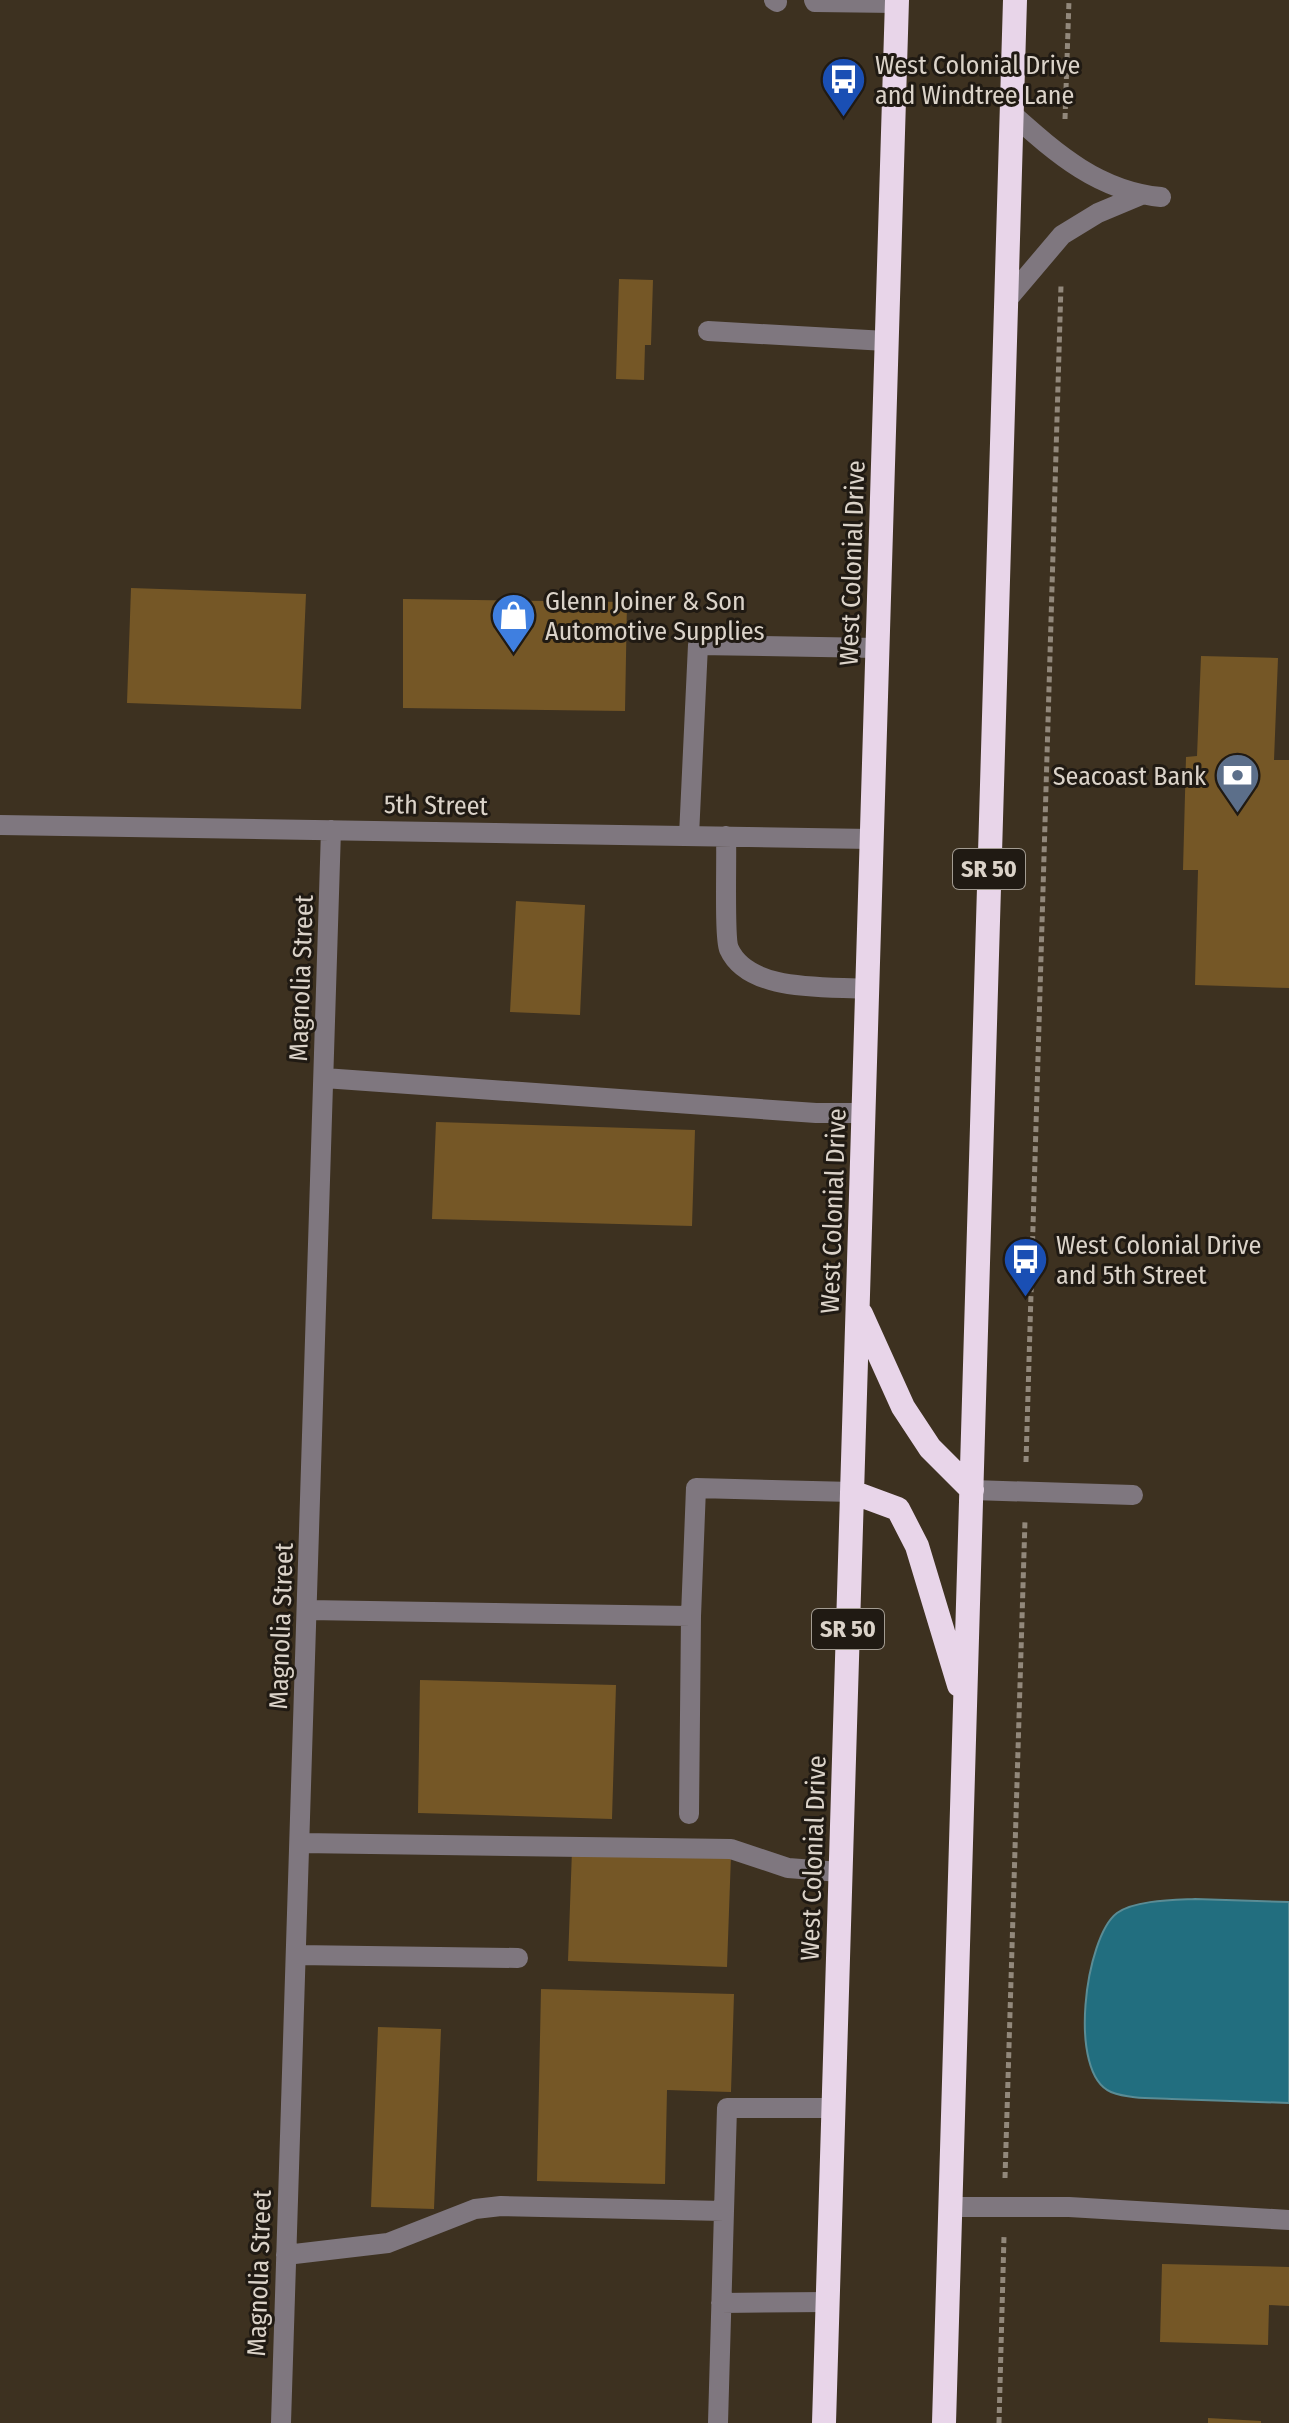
<svg xmlns="http://www.w3.org/2000/svg" width="1289" height="2423" viewBox="0 0 1289 2423" font-family="'Fira Sans Condensed',sans-serif">
<rect width="100%" height="100%" fill="#3d3120"/>
<path fill="#226e7f" stroke="#5a8c95" stroke-width="2" d="M1195,1899L1289,1902V2103C1250,2102 1211,2100 1172,2099C1153,2098 1129,2099 1111,2092C1067,2074 1085,1937 1117,1913C1135,1900 1174,1900 1195,1899Z"/>
<path fill="#755726" d="M619,279L653,280L651,345H645L644,380L616,379Z
M131,588L306,594L301,709L127,703Z
M403,599L627,602L625,711L403,708Z
M1201,656L1278,658L1274,760H1289V988L1195,985L1198,870H1183L1186,757L1197,756Z
M516,901L585,905L580,1015L510,1012Z
M436,1122L695,1130L692,1226L432,1219Z
M420,1680L616,1685L612,1819L418,1813Z
M572,1850L731,1855L727,1967L568,1961Z
M541,1989L734,1994L731,2092L667,2090L665,2184L537,2181Z
M378,2027L441,2029L434,2209L371,2207Z
M1162,2264L1289,2267V2306L1269,2305L1268,2345L1160,2342Z
M1208,2418L1261,2421V2423H1208Z"/>
<g fill="none" stroke-linecap="round" stroke-linejoin="round">
<path stroke="#92887b" stroke-width="5" stroke-dasharray="6 4" stroke-linecap="butt" d="M1065,119L1069,0
M1026,1462L1061,285
M1005,2178L1025,1520
M999,2423L1004,2236"/>
<path stroke="#7f777f" stroke-width="20" d="M774,0L777,2
M814,0L815,2L896,3
M1011,113C1056,153 1098,191 1161,197
M1006,301L1062,235L1098,213L1141,195
M708,331L886,341
M0,825L871,839
M689,836L698,645L877,648
M726,836C727,855 724,938 729,949C749,993 827,986 867,989
M324,1078L816,1113H864
M972,1490L1133,1495
M308,1610L691,1616L696,1488L852,1492
M689,1814L691,1616
M301,1843L731,1849L788,1868L840,1872
M297,1955L518,1958
M950,2207H1069L1289,2220
M724,2211L727,2108H833
M286,2255L388,2243L475,2209L501,2206L724,2211L718,2423
M721,2303L828,2302
M281,2423L331,830"/>
<path stroke="#e8d5e9" stroke-width="24" d="M861,1314L903,1407L930,1448L972,1490
M852,1492L898,1509L917,1546L959,1685
M824,2423L897,0
M944,2423L1015,0"/>
</g>
<defs>
<symbol id="bus-pin" viewBox="-11 -11 22 30"><path d="M0 17L-7.5 6A9.5 9.5 0 1 1 7.5 6Z" fill="#1a4fb4" stroke="#201a13"/><path d="M-5-6H5V4H4V6H2V4H-2V6H-4V4H-5ZM-3.5-4V0h7V-4ZM-3.5 1.2v1.5H-2V1.2ZM2 1.2v1.5H3.5V1.2Z" fill="#fff"/></symbol>
<symbol id="shop-pin" viewBox="-11 -11 22 30"><path d="M0 17L-7.5 6A9.5 9.5 0 1 1 7.5 6Z" fill="#3f7fe0" stroke="#201a13"/><path d="M-5-2.5h2.3a2.7 3.5 0 0 1 5.4 0H5L5.5 6h-11ZM-1.5-2.5h3a1.5 2.3 0 0 0-3 0Z" fill="#fff"/></symbol>
<symbol id="bank-pin" viewBox="-11 -11 22 30"><path d="M0 17L-7.5 6A9.5 9.5 0 1 1 7.5 6Z" fill="#5c6f8a" stroke="#201a13"/><path d="M-6-4H6V4H-6ZM0-2.3a2.3 2.3 0 1 0 0 4.6a2.3 2.3 0 1 0 0-4.6Z" fill="#fff"/></symbol>
</defs>
<g fill-rule="evenodd">
<use href="#bus-pin" x="818" y="54" width="51" height="69"/>
<use href="#shop-pin" x="488" y="590" width="51" height="69"/>
<use href="#bank-pin" x="1212" y="750" width="51" height="69"/>
<use href="#bus-pin" x="1000" y="1234" width="51" height="69"/>
</g>
<g text-anchor="middle" stroke-width="6" stroke-linejoin="round" paint-order="stroke">
<g fill="#201a13" stroke="#a39c92" stroke-width="2">
<rect x="953" y="849" width="72" height="40" rx="6"/>
<rect x="812" y="1609" width="72" height="40" rx="6"/>
</g>
<g font-size="24" font-weight="bold" fill="#dbd3c9">
<text x="989" y="877">SR 50</text>
<text x="848" y="1637">SR 50</text>
</g>
<g font-size="26" fill="#dbd3c9" stroke="#201a13" text-anchor="start">
<text x="875" y="74">West Colonial Drive<tspan x="875" dy="30">and Windtree Lane</tspan></text>
<text x="545" y="610">Glenn Joiner &amp; Son<tspan x="545" dy="30">Automotive Supplies</tspan></text>
<text x="1206" y="785" text-anchor="end">Seacoast Bank</text>
<text x="1056" y="1254">West Colonial Drive<tspan x="1056" dy="30">and 5th Street</tspan></text>
</g>
<g font-size="26" fill="#dbd3c9" stroke="#201a13">
<text transform="translate(852 563) rotate(-88)" y="9">West Colonial Drive</text>
<text transform="translate(436 805) rotate(1)" y="9">5th Street</text>
<text transform="translate(301 978) rotate(-88)" y="9">Magnolia Street</text>
<text transform="translate(833 1211) rotate(-88)" y="9">West Colonial Drive</text>
<text transform="translate(281 1626) rotate(-88)" y="9">Magnolia Street</text>
<text transform="translate(813 1858) rotate(-88)" y="9">West Colonial Drive</text>
<text transform="translate(259 2273) rotate(-88)" y="9">Magnolia Street</text>
</g>
</g>
</svg>
